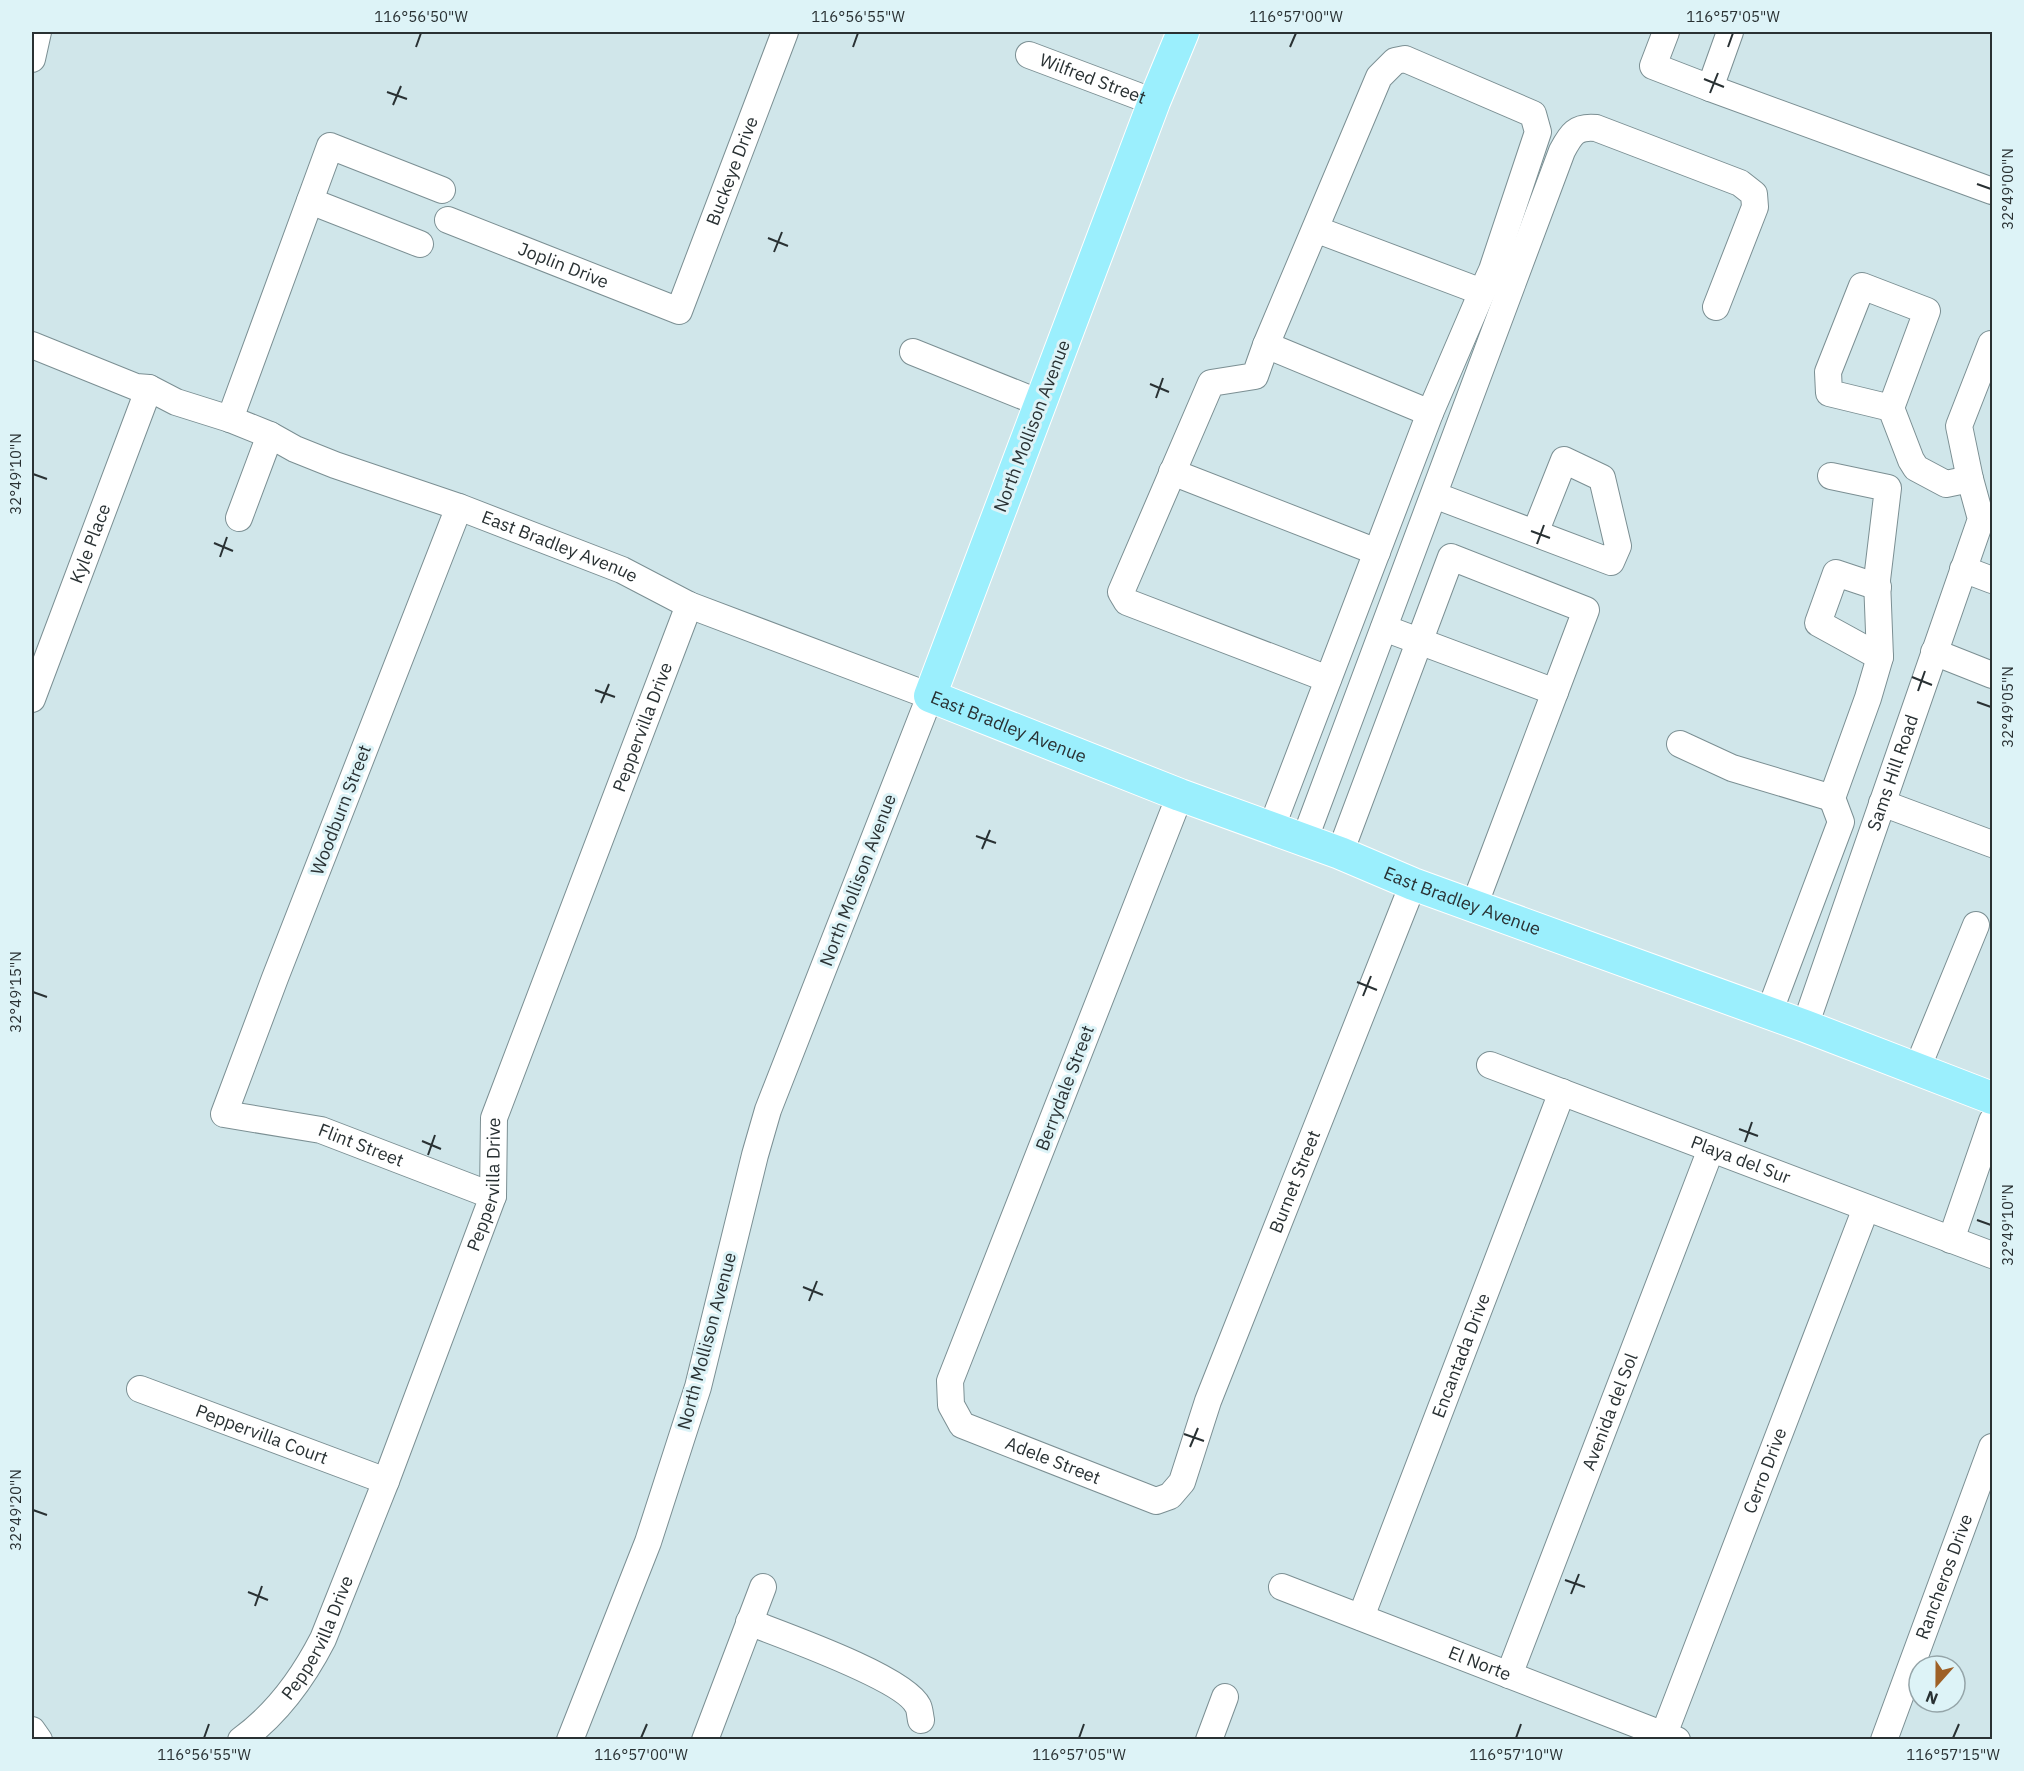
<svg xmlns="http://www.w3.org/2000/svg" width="2024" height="1771" viewBox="0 0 2024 1771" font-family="'IBM Plex Sans',sans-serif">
<rect width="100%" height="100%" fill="#d0e6ea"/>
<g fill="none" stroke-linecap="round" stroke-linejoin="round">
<defs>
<g id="minor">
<path d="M1666,32L1653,66L1710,88L1730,32"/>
<path id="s1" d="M1029,55L1154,102"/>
<path d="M32,59L38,32"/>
<path d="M1710,88L1992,191"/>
<path d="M310,201L420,244"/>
<path id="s2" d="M448,220L679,311L785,32"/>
<path d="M1315,229L1482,292L1492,270L1538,132L1533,114L1405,59L1395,61L1379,77L1266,345L1255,376L1211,383L1121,592L1127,602L1328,679"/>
<path id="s3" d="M32,345L136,387L149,388L176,402L230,419L270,435L295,449L335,465L459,507L622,570L689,605L930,696L768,1110L755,1155L698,1387L648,1542L570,1740"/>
<path d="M1266,345L1430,413"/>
<path d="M913,352L1040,403"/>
<path d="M230,419L330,146L442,190"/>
<path d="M1172,472L1377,552"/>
<path d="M1970,479L1959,426L1991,344"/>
<path d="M1434,495L1611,562L1618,546L1602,478L1564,460L1535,533"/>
<path id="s4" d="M459,507L275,978L224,1114L321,1130L493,1196"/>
<path d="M239,518L270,435"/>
<path d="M1963,569L1992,580"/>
<path d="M1878,587L1836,573L1818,623L1880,657"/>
<path d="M1384,628L1555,692"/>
<path d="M1934,652L1992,675"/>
<path id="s5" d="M32,699L149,388"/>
<path d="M1680,744L1732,768L1832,798"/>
<path id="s6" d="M1180,795L950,1381L951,1405L962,1425L1156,1501L1170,1496L1182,1482L1208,1401L1413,884"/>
<path d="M1882,803L1992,844"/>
<path d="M1271,829L1430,413L1482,292"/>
<path d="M1304,841L1562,151C1571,134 1576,126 1596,128L1740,183L1754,194L1755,207L1716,307"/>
<path d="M1340,853L1451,557L1586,610L1474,906"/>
<path d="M1769,1013L1841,822L1832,798L1868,698L1880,657L1877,580L1888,488L1831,476"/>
<path id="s7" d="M1805,1026L1981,519L1970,479L1946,484L1916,468L1911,460L1891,408L1927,311L1862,286L1828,372L1829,393L1891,408"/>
<path id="s8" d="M1490,1065L1992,1255"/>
<path d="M1917,1069L1976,925"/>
<path d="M1951,1240L1992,1121"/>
<path id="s9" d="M140,1389L386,1481"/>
<path id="s10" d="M1282,1587L1677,1740"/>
<path id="s11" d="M1361,1617L1562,1092"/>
<path d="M749,1622C782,1635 905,1678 918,1706C920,1710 920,1716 921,1720"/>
<path id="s12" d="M1509,1675L1711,1149"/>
<path d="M32,1730L39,1740"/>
<path id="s13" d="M1664,1734L1866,1208"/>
<path id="s14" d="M241,1740C277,1714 303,1678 323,1639L386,1481L493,1196L494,1118L689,605"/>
<path d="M705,1740L763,1587"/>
<path d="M1209,1740L1225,1697"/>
<path id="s15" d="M1884,1740L1992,1447"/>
</g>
<g id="major">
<path id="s16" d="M1183,32L1154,102L930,696L1180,795L1340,853L1413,884L1805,1026L1992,1098"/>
</g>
</defs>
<use href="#minor" stroke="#7b8f93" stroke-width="28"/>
<use href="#major" stroke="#fff" stroke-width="34"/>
<use href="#minor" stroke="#fff" stroke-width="26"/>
<use href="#major" stroke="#9beffd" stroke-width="32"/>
</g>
<path fill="none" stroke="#293133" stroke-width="2" d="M416,47L421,33M853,47L858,33M1290,47L1296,33M1728,47L1733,33M1704,79L1724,87M387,92L407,99M1710,93L1718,73M393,105L401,86M1977,184L1991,189M768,238L788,246M774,252L782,232M1150,384L1169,392M1156,398L1163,378M33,474L47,479M1531,531L1550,538M214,543L233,551M1537,544L1544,525M220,557L227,537M1912,677L1932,685M595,690L615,697M1918,691L1925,671M1977,702L1991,707M601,703L609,684M976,836L996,843M982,849L990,830M1357,982L1377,990M33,992L47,997M1363,996L1371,976M1739,1129L1758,1136M422,1141L441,1149M1745,1142L1752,1122M428,1155L435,1135M1977,1220L1991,1225M803,1287L823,1295M809,1301L817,1281M1184,1434L1204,1441M1190,1447L1198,1428M33,1510L47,1515M1565,1580L1585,1587M248,1592L268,1600M1571,1594L1579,1574M255,1606L262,1586M204,1738L209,1724M641,1738L647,1724M1079,1738L1084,1724M1516,1738L1521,1724M1953,1738L1959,1724"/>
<g text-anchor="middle" stroke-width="6" stroke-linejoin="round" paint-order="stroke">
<g font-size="18" fill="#293133" stroke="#ddf3f7">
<text dy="6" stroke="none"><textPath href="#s1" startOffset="68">Wilfred Street</textPath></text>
<text dy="6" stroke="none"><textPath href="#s2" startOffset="398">Buckeye Drive</textPath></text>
<text dy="6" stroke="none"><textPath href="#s2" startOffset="124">Joplin Drive</textPath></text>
<text transform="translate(1032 426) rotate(-69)" y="6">North Mollison Avenue</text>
<text dy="6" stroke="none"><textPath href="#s5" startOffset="166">Kyle Place</textPath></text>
<text dy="6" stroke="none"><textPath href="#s3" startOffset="566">East Bradley Avenue</textPath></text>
<text dy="6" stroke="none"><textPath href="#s14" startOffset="1102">Peppervilla Drive</textPath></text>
<text dy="6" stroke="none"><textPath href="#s16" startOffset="795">East Bradley Avenue</textPath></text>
<text dy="6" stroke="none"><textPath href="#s7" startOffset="268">Sams Hill Road</textPath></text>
<text transform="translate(341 810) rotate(-69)" y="6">Woodburn Street</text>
<text transform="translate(858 880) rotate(-69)" y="6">North Mollison Avenue</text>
<text dy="6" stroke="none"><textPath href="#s16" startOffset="1281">East Bradley Avenue</textPath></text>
<text transform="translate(1065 1088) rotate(-69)" y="6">Berrydale Street</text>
<text dy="6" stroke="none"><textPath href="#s4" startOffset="792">Flint Street</textPath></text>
<text dy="6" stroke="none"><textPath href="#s8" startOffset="268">Playa del Sur</textPath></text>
<text dy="6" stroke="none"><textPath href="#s6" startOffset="1239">Burnet Street</textPath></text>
<text dy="6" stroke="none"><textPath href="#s14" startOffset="616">Peppervilla Drive</textPath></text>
<text transform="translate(707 1341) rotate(-75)" y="6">North Mollison Avenue</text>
<text dy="6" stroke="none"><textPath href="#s11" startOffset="280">Encantada Drive</textPath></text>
<text dy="6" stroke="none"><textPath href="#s12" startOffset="282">Avenida del Sol</textPath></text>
<text dy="6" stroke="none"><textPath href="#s9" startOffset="130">Peppervilla Court</textPath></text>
<text dy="6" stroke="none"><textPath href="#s6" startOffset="774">Adele Street</textPath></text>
<text dy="6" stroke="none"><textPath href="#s13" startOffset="282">Cerro Drive</textPath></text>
<text dy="6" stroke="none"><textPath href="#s15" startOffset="174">Rancheros Drive</textPath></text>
<text dy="6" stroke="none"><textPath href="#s14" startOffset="130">Peppervilla Drive</textPath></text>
<text dy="6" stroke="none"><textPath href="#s10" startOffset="212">El Norte</textPath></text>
</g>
</g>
<rect width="2024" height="1771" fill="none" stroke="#ddf3f7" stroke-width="66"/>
<g transform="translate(1937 1684) rotate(201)"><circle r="28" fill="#ddf3f7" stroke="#95a5a9" stroke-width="1.5"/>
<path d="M0-4.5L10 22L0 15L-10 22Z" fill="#9e6026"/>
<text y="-9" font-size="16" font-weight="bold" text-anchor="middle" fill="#293133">N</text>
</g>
<rect x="33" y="33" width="1958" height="1705" fill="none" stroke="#293133" stroke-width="2"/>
<g font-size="15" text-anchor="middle" fill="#293133">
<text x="421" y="22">116°56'50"W</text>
<text x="858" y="22">116°56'55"W</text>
<text x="1296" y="22">116°57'00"W</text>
<text x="1733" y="22">116°57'05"W</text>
<text transform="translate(2008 189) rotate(-90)" y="5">32°49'00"N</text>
<text transform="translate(16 474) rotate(-90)" y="5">32°49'10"N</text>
<text transform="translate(2008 707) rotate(-90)" y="5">32°49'05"N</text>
<text transform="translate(16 992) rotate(-90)" y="5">32°49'15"N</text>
<text transform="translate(2008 1225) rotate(-90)" y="5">32°49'10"N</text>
<text transform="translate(16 1510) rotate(-90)" y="5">32°49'20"N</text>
<text x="204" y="1760">116°56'55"W</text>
<text x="641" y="1760">116°57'00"W</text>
<text x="1079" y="1760">116°57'05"W</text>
<text x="1516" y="1760">116°57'10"W</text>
<text x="1953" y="1760">116°57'15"W</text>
</g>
</svg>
